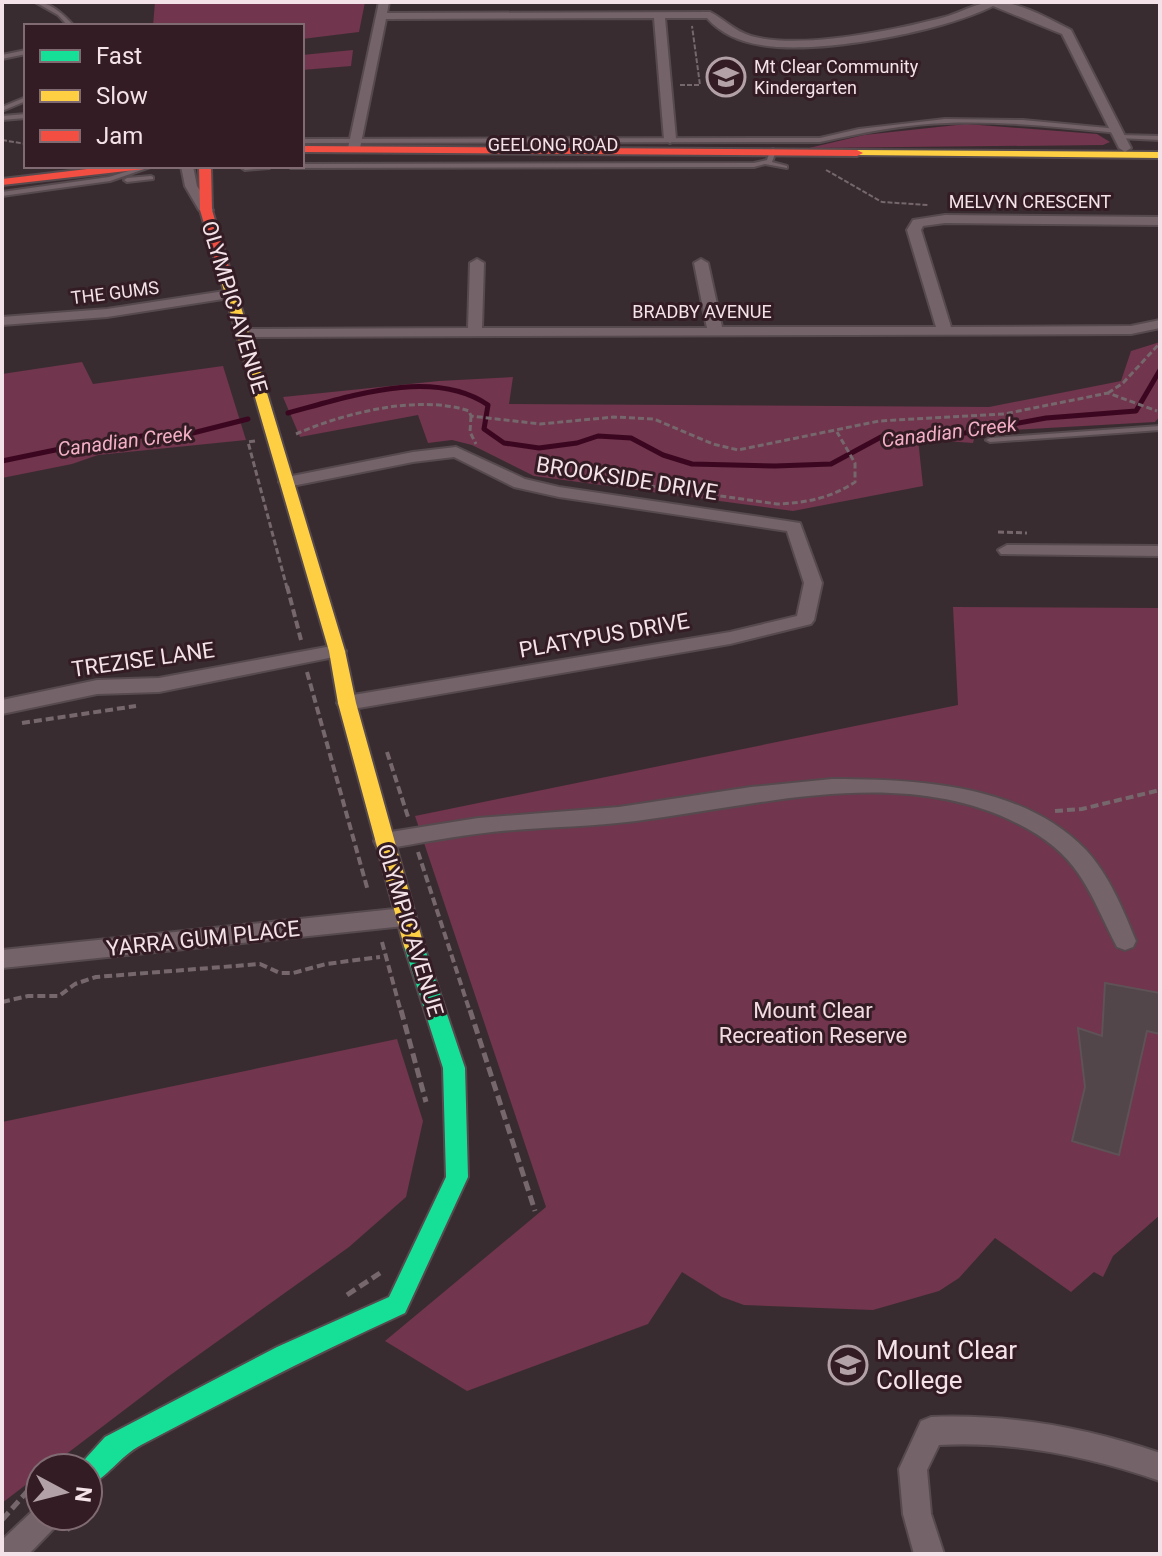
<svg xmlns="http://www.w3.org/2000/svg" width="1162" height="1556" viewBox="0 0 1162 1556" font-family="Roboto,sans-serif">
<rect width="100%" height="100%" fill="#392c30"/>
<path fill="#71354d" d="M155,2H365L359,32L302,39V26H153Z
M353,50L351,66L302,70V55Z
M966,124L1097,134L1110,142L1103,145L809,148L864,135Z
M1160,342V416L1155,422L976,432L973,443L918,439L923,486L793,511L534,476L472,445L452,440L428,443L418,415L300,437L283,397L439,381L513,377L509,404L989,407L1121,381L1131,351Z
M82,362L93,384L223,366L246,440L98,455L72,464L2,478V374Z
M953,607L1160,608V1215L1113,1256L1103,1277L1094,1272L1071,1292L995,1238L959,1278L939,1291L873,1310L744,1305L722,1297L682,1272L648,1324L467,1391L385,1341L546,1207L415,816L958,705Z
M397,1039L423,1121L406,1197L349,1247L169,1376L48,1468H40V1474L2,1503V1122Z"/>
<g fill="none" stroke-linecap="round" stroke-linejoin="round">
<path stroke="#3b0720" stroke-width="5" d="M288,413C348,397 432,367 488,405L484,429L504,443L539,448L577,443L598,436L631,438L663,455L692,464L775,466L831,464L881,437L965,433L1046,418L1136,411L1160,370
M2,461L60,449L105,448L141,436H181L248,419"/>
</g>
<path fill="#52464a" stroke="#5e5256" stroke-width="2" d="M1105,983L1160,993V1034L1147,1031L1119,1155L1072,1141L1085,1087L1078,1028L1102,1036Z"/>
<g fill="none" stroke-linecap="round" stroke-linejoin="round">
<defs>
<path id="lane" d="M35,2C51,2 64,15 74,26H68L58,15Z
M26,50V54L2,59V55Z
M26,97V101L2,111V107Z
M26,114V118L2,120V116Z
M945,119L1023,120L1118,129L1121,131L1118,133C1061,127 1004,121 947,123C906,124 860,133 820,142L302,143V139L820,138L859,129Z
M1120,135L1160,136V140L1118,138V136Z
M773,149L776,151L772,162L787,166V168L765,164L754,167L291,168L288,166H302V164L754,163L767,160L770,151Z
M144,166H153L110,181L2,196V192L109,177Z
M272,166L269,168L245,170L242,168L246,166Z
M151,176L153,177V179L127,182L124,180L127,178Z
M1160,426V430L990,442L986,440L990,438Z"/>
<path id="street" d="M379,2H389L387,13L710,12C724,19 734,31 751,36C800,50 896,30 945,17C962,12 979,1 997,2C1022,3 1049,19 1071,30L1131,148L1125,152L1119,148L1062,34L993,6C941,32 818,55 761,45C741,42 721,34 707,18H665L676,139L670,143L664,139L654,18L386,19L360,148L354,152L348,148Z
M181,166H193L197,186L213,210L211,213L199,210L185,186Z
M945,215L1160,217V225L945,223L923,226L921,230L951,327L1131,326L1160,320V328L1131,334L244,337L237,333L244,329L468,328L470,263L477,259L484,263L482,328H707L694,263L701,259L708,263L722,327H936L907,230L913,220Z
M231,290L238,294L236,297L107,317L2,325V317L107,309Z
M456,447L525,479L559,487L800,523L822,583L814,620L811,624L730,644L347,710L340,708L337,703L347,696L730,632L797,616L804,583L787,531L559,497L514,487L454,457L413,462L287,487L279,482L287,477L413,452Z
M1007,545L1160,546V556L1001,554L998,550Z
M337,645L346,651L344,655L159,692L97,694L2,714V700L97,680L159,678Z
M832,779C917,779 1022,784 1086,850C1109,875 1123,909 1136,941L1133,947L1125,950L1117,947C1091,897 1082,859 1028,829C908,762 764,805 636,821C588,827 540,827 492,832C455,836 420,843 384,849L377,847L374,841L377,835L384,833L478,818L619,807L751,787Z
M404,908L412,911L415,917L412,923L404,926L2,968V950Z
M931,1417C1010,1414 1085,1427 1160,1453V1481C1088,1456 1015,1441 939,1445L927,1470L931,1514L944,1554H914L903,1514L899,1469L921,1421Z
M40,1504V1516H60L56,1526L29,1554H2V1540Z"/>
<path id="fast" d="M414,938L421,940L424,946L465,1068L468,1177L405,1313C315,1354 228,1399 141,1445C120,1456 107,1478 88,1486V1468H77L105,1437L277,1347L389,1297L446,1177L443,1068L404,946L407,940Z"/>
<path id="slow" d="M857,150L1160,152V158L853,155V151Z
M224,281L234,284L345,651L356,703L424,946L421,952L414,954L407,952L404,946L338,703L329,651L222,284Z"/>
<path id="jam" d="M302,146L857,150L863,153L857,156L302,152Z
M113,166H150L144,169L2,185V179Z
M199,166H211L212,210L234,284L232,287L222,284L200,210Z"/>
</defs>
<use href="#lane" stroke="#564a4e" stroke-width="4"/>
<use href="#street" stroke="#564a4e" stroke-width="4"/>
<use href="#fast" stroke="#564a4e" stroke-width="4"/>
<use href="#slow" stroke="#564a4e" stroke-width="4"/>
<use href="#jam" stroke="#564a4e" stroke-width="4"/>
<path stroke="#75676c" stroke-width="2" stroke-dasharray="5 2" stroke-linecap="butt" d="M680,85H700L692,26
M2,140L26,144
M826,170L882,202L928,205"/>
<path stroke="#75676c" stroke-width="3" stroke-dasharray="6 3" stroke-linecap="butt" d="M1108,393L1123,383L1160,343
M471,416L470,432L476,444
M296,434C344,413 419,394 469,411L471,416L540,424L614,417L654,419L713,444L738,450L879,421L1004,414L1108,393L1157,411
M255,441L248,442L287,588
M551,472L777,504C806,503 831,498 855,482V463L837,432
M998,532L1027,533"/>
<path stroke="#75676c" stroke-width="4" stroke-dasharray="8 4" stroke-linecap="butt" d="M287,586L301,640
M307,672L368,891
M22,723L136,706
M387,752L409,820
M1055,811L1082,809L1160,790
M418,852L470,1012
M382,942L401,1012
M2,1002L28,996H59L75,984L96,977L260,964L280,973H293L326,964L380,957"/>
<path stroke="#75676c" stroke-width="5" stroke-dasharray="10 5" stroke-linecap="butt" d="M401,1010L426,1102
M470,1010L535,1211
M347,1295L380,1273
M49,1468L62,1456
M2,1520L40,1477
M67,1530L82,1516"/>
<use href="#lane" fill="#746369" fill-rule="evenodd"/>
<use href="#street" fill="#746369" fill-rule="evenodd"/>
<use href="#fast" fill="#16e098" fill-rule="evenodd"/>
<use href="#slow" fill="#ffcf43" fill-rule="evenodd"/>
<use href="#jam" fill="#f24e42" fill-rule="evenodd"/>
</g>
<defs>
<symbol id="school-ring" viewBox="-11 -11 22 22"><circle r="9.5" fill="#341c25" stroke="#b2a2a7" stroke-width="1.5"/><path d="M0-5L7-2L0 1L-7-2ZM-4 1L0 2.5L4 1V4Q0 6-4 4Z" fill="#b2a2a7"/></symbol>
</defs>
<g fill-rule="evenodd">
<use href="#school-ring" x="704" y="55" width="44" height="44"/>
<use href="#school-ring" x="826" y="1343" width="44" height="44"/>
</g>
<g text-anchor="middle" stroke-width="6" stroke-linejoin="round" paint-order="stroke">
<g font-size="18" fill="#f3e2e7" stroke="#341c25" text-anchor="start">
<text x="754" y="73">Mt Clear Community<tspan x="754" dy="21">Kindergarten</tspan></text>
</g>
<g font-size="18" fill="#f3e2e7" stroke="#341c25">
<text x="553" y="151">GEELONG ROAD</text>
<text x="1030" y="208">MELVYN CRESCENT</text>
<text transform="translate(115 293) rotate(-7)" y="6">THE GUMS</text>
<text x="702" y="318">BRADBY AVENUE</text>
</g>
<g font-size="20" font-style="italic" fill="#f3afc6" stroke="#341c25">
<text transform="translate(949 432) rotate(-7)" y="7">Canadian Creek</text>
<text transform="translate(125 441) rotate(-7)" y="7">Canadian Creek</text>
</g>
<g font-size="22" fill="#f3e2e7" stroke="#341c25">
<text transform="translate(235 307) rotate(73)" y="8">OLYMPIC AVENUE</text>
<text transform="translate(627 478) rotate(9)" y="8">BROOKSIDE DRIVE</text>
<text transform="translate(604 635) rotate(-10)" y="8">PLATYPUS DRIVE</text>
<text transform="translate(143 659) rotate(-8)" y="8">TREZISE LANE</text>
<text transform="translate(411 930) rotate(73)" y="8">OLYMPIC AVENUE</text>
<text transform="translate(203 938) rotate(-6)" y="8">YARRA GUM PLACE</text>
</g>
<g font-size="22" fill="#f3dbe2" stroke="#341c25">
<text x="813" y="1018">Mount Clear<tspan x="813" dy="25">Recreation Reserve</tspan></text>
</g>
<g font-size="26" fill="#f3e2e7" stroke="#341c25" text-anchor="start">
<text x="876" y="1359">Mount Clear<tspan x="876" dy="30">College</tspan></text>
</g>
</g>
<rect width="1162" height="1556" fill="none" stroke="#f3e2e7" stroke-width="8"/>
<rect x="24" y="24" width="280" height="144" fill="#341c25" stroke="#806b73" stroke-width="2"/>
<rect x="40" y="50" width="40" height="12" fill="#16e098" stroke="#806b73" stroke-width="2"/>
<text x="96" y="64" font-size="24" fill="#f3e2e7">Fast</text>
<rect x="40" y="90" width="40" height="12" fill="#ffcf43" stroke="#806b73" stroke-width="2"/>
<text x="96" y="104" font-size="24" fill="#f3e2e7">Slow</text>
<rect x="40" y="130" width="40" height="12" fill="#f24e42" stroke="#806b73" stroke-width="2"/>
<text x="96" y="144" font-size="24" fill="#f3e2e7">Jam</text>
<g transform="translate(64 1492) rotate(97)"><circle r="38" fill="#341c25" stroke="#806b73" stroke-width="2"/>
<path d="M0-6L14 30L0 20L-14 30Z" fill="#b2a2a7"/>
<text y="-12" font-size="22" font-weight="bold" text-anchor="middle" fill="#f3e2e7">N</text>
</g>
</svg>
